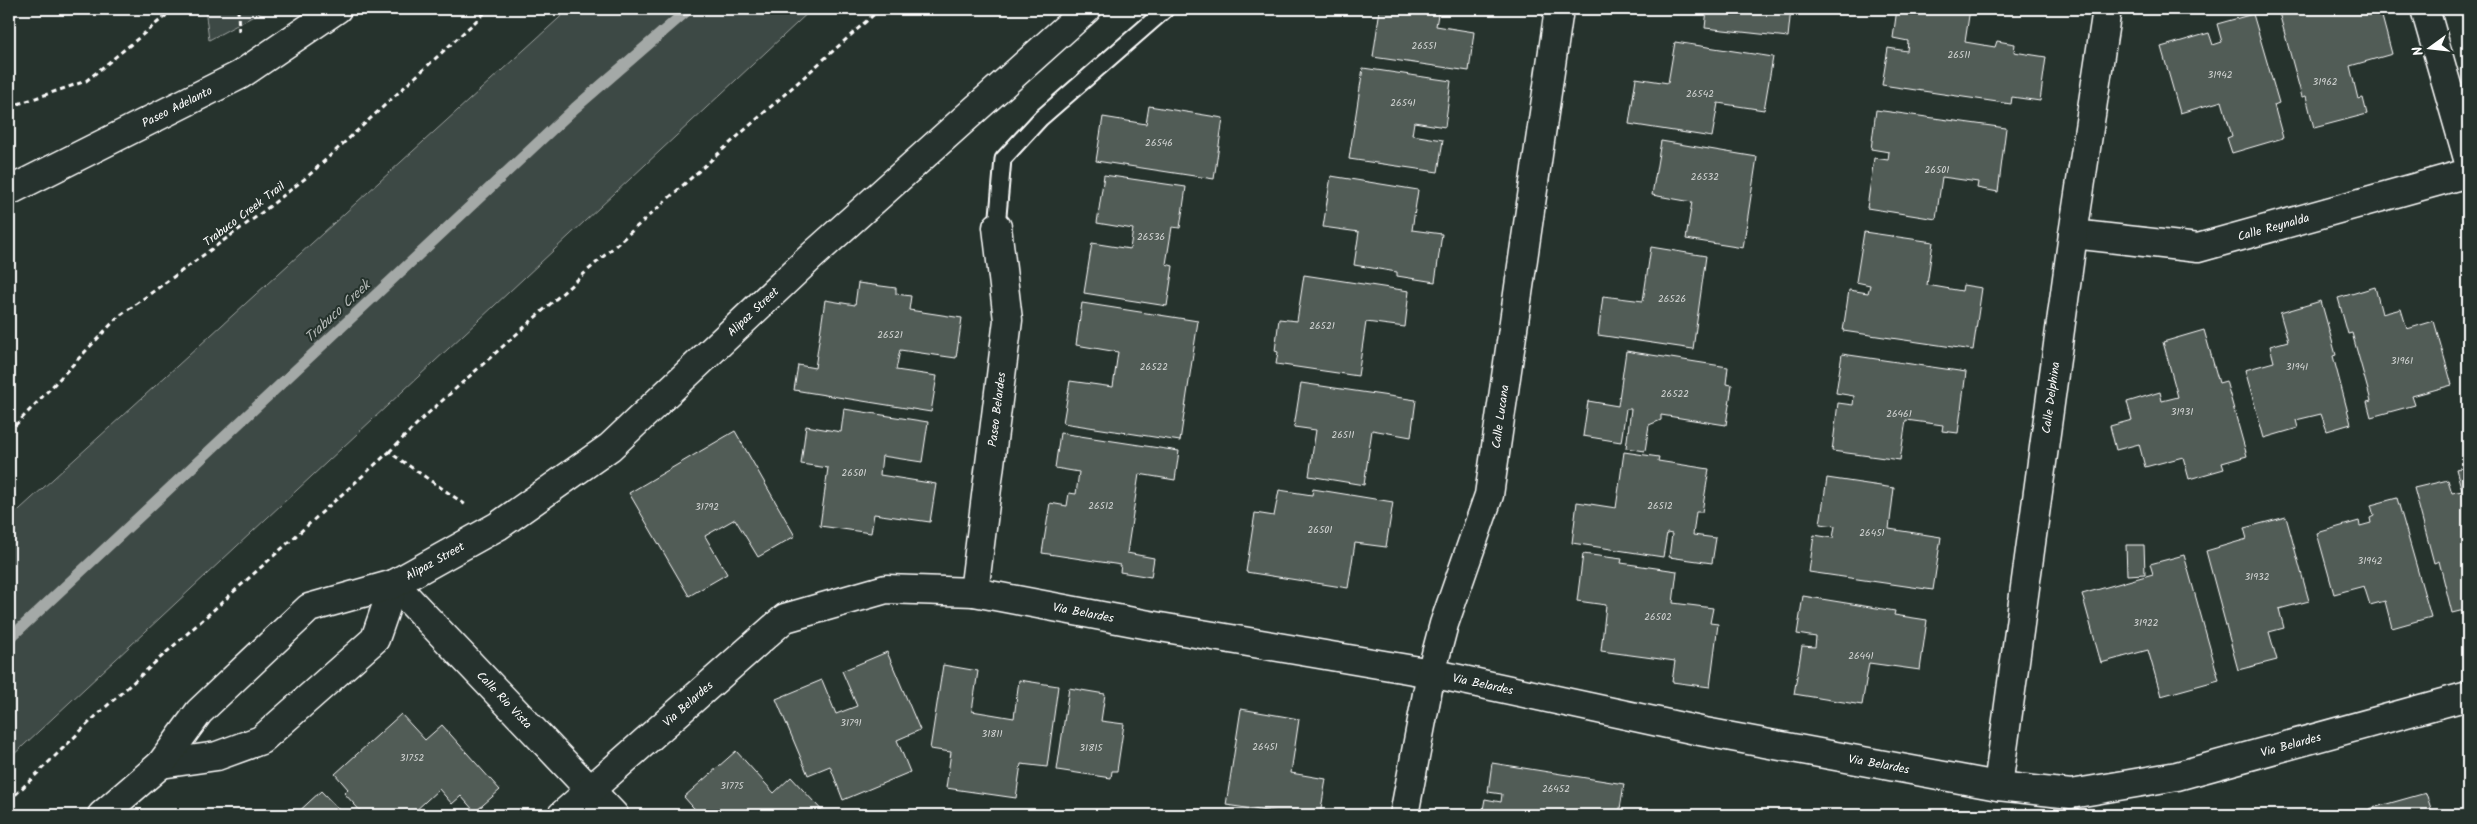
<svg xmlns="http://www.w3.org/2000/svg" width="2477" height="824" viewBox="0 0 2477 824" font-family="Kalam,sans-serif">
<rect width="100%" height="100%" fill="#26332d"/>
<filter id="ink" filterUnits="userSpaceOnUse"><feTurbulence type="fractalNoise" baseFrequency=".02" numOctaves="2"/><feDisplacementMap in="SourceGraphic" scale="10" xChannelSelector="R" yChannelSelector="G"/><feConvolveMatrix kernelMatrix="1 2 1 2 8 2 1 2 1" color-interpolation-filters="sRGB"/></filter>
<g filter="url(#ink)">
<path fill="#3e4944" stroke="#9ea4a2" d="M205,9H267L209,40Z
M569,9H812L9,759V519Z"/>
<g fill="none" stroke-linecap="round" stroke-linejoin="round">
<path stroke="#a4a9a7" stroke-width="11" d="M9,639L575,108L689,9"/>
</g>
<path fill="#515c57" stroke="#fff" d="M1380,9H1439L1436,26L1474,32L1469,71L1373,57Z
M1707,9H1791L1788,37L1705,28Z
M1897,9H1970L1965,42L1995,47L1997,41L2015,44L2014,52L2046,57L2040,101L2012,97L2011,104L1882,85L1888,48L1907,51L1908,41L1893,38Z
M2278,9H2380L2392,54L2350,66L2358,99L2363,98L2367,114L2314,128L2306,96L2302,97Z
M2253,14L2279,103L2274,105L2283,138L2232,153L2227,138L2232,136L2222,101L2180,113L2161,47L2209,33L2213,45L2222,42L2217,24Z
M1675,42L1773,57L1764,110L1718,103L1712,137L1629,124L1636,78L1668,83Z
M1363,68L1451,81L1445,127L1414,122L1412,135L1443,140L1438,172L1349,159Z
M1149,106L1223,118L1214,179L1096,161L1103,117L1146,124Z
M1876,110L2006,128L1998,192L1977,188L1978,182L1942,177L1936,219L1867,208L1874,158L1888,160L1889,152L1871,149Z
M1661,141L1757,157L1743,248L1686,239L1692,202L1652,195Z
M1104,175L1186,187L1180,228L1172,227L1166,264L1173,266L1167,306L1084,293L1092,243L1130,249L1133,229L1097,223Z
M1331,176L1418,190L1412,230L1442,234L1435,282L1397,276V272L1354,265L1359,232L1323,227Z
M1864,232L1933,242L1927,285L1962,291L1963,285L1982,288L1973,350L1843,331L1849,290L1868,293L1870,285L1856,282Z
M1651,247L1706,256L1693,349L1598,335L1603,296L1643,301Z
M1304,275L1409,291L1405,327L1366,322L1358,376L1276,364L1278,352L1275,351L1279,319L1297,321Z
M858,283L896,288V294L911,296L909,310L962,318L956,358L900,350L896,370L937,376L931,412L794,390L798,365L815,368L825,300L855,305Z
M2375,287L2382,314L2401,309L2407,329L2434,321L2452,385L2412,396L2415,405L2371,417L2367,402L2371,401L2352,333L2348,334L2338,298Z
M2321,301L2336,355L2333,356L2351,424L2327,431L2321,414L2296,420L2298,428L2264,438L2245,370L2274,362L2270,346L2288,341L2280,313Z
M1082,303L1198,321L1180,441L1063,423L1070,381L1113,387L1118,352L1076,345Z
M2204,330L2219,383L2226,381L2247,456L2222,463L2224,469L2189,479L2183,457L2145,467L2139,444L2116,450L2110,426L2132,420L2127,402L2160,392L2162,401L2178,397L2163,342Z
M1626,351L1728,367L1726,384L1732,385L1726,425L1661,415V420L1649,425L1645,451L1626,448L1631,409H1626L1621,442L1583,436L1588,401L1618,406Z
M1842,354L1966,372L1958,433L1942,431L1943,425L1906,420L1900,460L1832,451L1838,403L1853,405L1854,396L1836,393Z
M1301,383L1416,400L1411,437L1372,430L1364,485L1309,476L1316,430L1294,427Z
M844,409L928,422L922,462L882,456L880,475L936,484L930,522L874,514L871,533L820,526L828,468L801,464L806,426L841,432Z
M735,431L795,536L758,557L735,519L705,536L727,574L689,596L629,493Z
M1060,433L1179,451L1175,480L1139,474L1127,553L1154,558L1151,577L1120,572L1121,565L1042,553L1050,503L1067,506L1069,493L1076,494L1079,472L1055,468Z
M1624,452L1659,457L1658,461L1709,469L1702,512H1696L1693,535L1716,538L1712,563L1669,557L1672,534L1667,533L1663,557L1572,543L1577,502L1616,508Z
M2468,466V609L2452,613L2439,561L2434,563L2414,488L2448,480L2452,493L2462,491L2456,469Z
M1827,478L1894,488L1889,529L1941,537L1933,590L1809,572L1814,535L1833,538L1835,526L1820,524Z
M1313,489L1393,502L1386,547L1355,543L1348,588L1246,572L1255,513L1274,516L1279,490L1312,495Z
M2397,498L2431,617L2392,628L2385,601L2370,605L2364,586L2334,594L2317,533L2359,521L2360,526L2371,523L2370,518L2374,516L2371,505Z
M2286,517L2309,601L2279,609L2284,628L2269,632L2277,660L2238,670L2206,551L2247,539L2244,528Z
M2126,545H2144L2145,574L2127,575Z
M1583,554L1622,559L1621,563L1677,571L1673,603L1713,608L1710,623L1718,624L1710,687L1672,682L1675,661L1601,651L1606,605L1577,601Z
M2184,555L2219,680L2161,696L2148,650L2101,663L2082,594L2153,574L2150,564Z
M1803,596L1895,611L1894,615L1927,620L1920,670L1869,663L1862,705L1794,694L1802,646L1815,647L1816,637L1797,634Z
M887,652L920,730L897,740L910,772L843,800L830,766L808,775L776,699L822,680L836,714L857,706L842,671Z
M943,665L978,671L972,711L1014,718L1019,680L1058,686L1047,767L1021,764L1016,798L946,788L951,752L930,749Z
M1069,688L1105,694L1101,721L1124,724L1117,771H1112L1111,778L1057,770Z
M1241,709L1299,719L1291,773L1326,779L1320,815H1293L1226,805Z
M401,714L425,740L442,725L500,790L475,812L461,796L452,804L439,789L413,813L415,815H364L344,793L348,789L335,774Z
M736,751L774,793L791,777L826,815H700L684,797Z
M1492,763L1624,784L1619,815H1482L1485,799L1501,802L1502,794L1488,792Z
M321,791L344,815H295Z
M2426,793L2433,815H2371L2369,809Z
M2354,810L2355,815H2334Z"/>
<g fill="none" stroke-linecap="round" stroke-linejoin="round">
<defs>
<path id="lane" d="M997,227L1003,159L1041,118L1166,9"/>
<g id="street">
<path d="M2425,9L2468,159"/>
<path id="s1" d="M2073,234L2198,248L2468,173"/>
<path id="s2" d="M394,584L614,815"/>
<path id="s3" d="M974,592L1008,320L997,227"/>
<path d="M161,764L217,756L261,740L375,639L394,584"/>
<path id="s4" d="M1998,786L2073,234L2107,9"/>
<path id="s5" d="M102,815L161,764L199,712L309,608L394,584L498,526L610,447L813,255L1087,9"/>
<path id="s6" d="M562,815L785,618L886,589L974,592L1160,627L1431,673L1705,732L1998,786L2071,794L2177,776L2468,696"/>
<path id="s7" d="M1404,815L1431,673L1444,624L1489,495L1559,9"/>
</g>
<g id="secondary">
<path id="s8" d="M9,191L240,75L337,9"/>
</g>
</defs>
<use href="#lane" stroke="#fff" stroke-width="19"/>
<use href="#street" stroke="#fff" stroke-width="31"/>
<use href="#secondary" stroke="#fff" stroke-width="31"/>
<path stroke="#fff" stroke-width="3" stroke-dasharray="5 4" stroke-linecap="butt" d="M238,9L239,36
M9,107L86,81L174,9
M9,432L118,317L256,217L307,177L489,9
M389,452L424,417L880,9
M9,801L99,713L389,452L466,505"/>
<use href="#lane" stroke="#26332d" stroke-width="15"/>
<use href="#street" stroke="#26332d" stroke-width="28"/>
<use href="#secondary" stroke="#26332d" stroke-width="28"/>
</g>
</g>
<g text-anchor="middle" stroke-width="4" stroke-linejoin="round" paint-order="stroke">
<g font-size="10" fill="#d4d6d5">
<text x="1424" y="49">26551</text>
<text x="1959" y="58">26511</text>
<text x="2220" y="78">31942</text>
<text x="2325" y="85">31962</text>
<text x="1700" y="97">26542</text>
<text x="1403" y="106">26541</text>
<text x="1159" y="146">26546</text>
<text x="1937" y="173">26501</text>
<text x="1705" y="180">26532</text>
<text x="1151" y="240">26536</text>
<text x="1672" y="302">26526</text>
<text x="1322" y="329">26521</text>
<text x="890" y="338">26521</text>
<text x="2402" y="364">31961</text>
<text x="1154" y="370">26522</text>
<text x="2297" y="370">31941</text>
<text x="1675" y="397">26522</text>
<text x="2182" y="415">31931</text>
<text x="1899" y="417">26461</text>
<text x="1343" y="438">26511</text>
<text x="854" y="476">26501</text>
<text x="1101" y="509">26512</text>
<text x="1660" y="509">26512</text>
<text x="707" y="510">31792</text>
<text x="1320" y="533">26501</text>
<text x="1872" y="536">26451</text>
<text x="2370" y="564">31942</text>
<text x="2257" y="580">31932</text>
<text x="1658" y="620">26502</text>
<text x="2146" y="626">31922</text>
<text x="1861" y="659">26441</text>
<text x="851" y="726">31791</text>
<text x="992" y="737">31811</text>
<text x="1265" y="750">26451</text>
<text x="1091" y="751">31815</text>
<text x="412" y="761">31752</text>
<text x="732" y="789">31775</text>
<text x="1556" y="792">26452</text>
</g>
<g font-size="12" fill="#fff" stroke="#26332d">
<text dy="4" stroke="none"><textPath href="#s8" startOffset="188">Paseo Adelanto</textPath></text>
<text transform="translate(244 214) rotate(-37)" y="4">Trabuco Creek Trail</text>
<text dy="4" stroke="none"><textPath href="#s1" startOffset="204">Calle Reynalda</textPath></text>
<text dy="4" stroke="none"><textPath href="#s5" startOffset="835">Alipaz Street</textPath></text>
<text dy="4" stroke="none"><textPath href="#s4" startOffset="392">Calle Delphina</textPath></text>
<text dy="4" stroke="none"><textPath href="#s3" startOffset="184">Paseo Belardes</textPath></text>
<text dy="4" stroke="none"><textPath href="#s7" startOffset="411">Calle Lucana</textPath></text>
<text dy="4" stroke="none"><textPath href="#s5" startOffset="429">Alipaz Street</textPath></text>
<text dy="4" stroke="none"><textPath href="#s6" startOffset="602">Via Belardes</textPath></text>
<text dy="4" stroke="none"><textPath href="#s6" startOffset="1008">Via Belardes</textPath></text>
<text dy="4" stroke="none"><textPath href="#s2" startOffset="160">Calle Rio Vista</textPath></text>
<text dy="4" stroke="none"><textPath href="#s6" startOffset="168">Via Belardes</textPath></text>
<text dy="4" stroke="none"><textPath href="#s6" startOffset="1832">Via Belardes</textPath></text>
<text dy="4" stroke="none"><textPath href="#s6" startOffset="1412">Via Belardes</textPath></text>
</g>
<g font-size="14" font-style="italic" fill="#b3b8b6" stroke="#26332d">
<text transform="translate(337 311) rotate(-43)" y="5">Trabuco Creek</text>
</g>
</g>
<rect width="2477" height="824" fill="none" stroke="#26332d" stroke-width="30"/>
<rect x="15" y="15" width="2447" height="794" fill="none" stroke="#fff" stroke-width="2" filter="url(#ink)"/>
<g transform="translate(2430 48) rotate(255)" stroke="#26332d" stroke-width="4" paint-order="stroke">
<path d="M0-4L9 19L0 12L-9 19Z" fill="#ffffff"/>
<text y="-8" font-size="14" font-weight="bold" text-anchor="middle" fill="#ffffff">N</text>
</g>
</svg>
